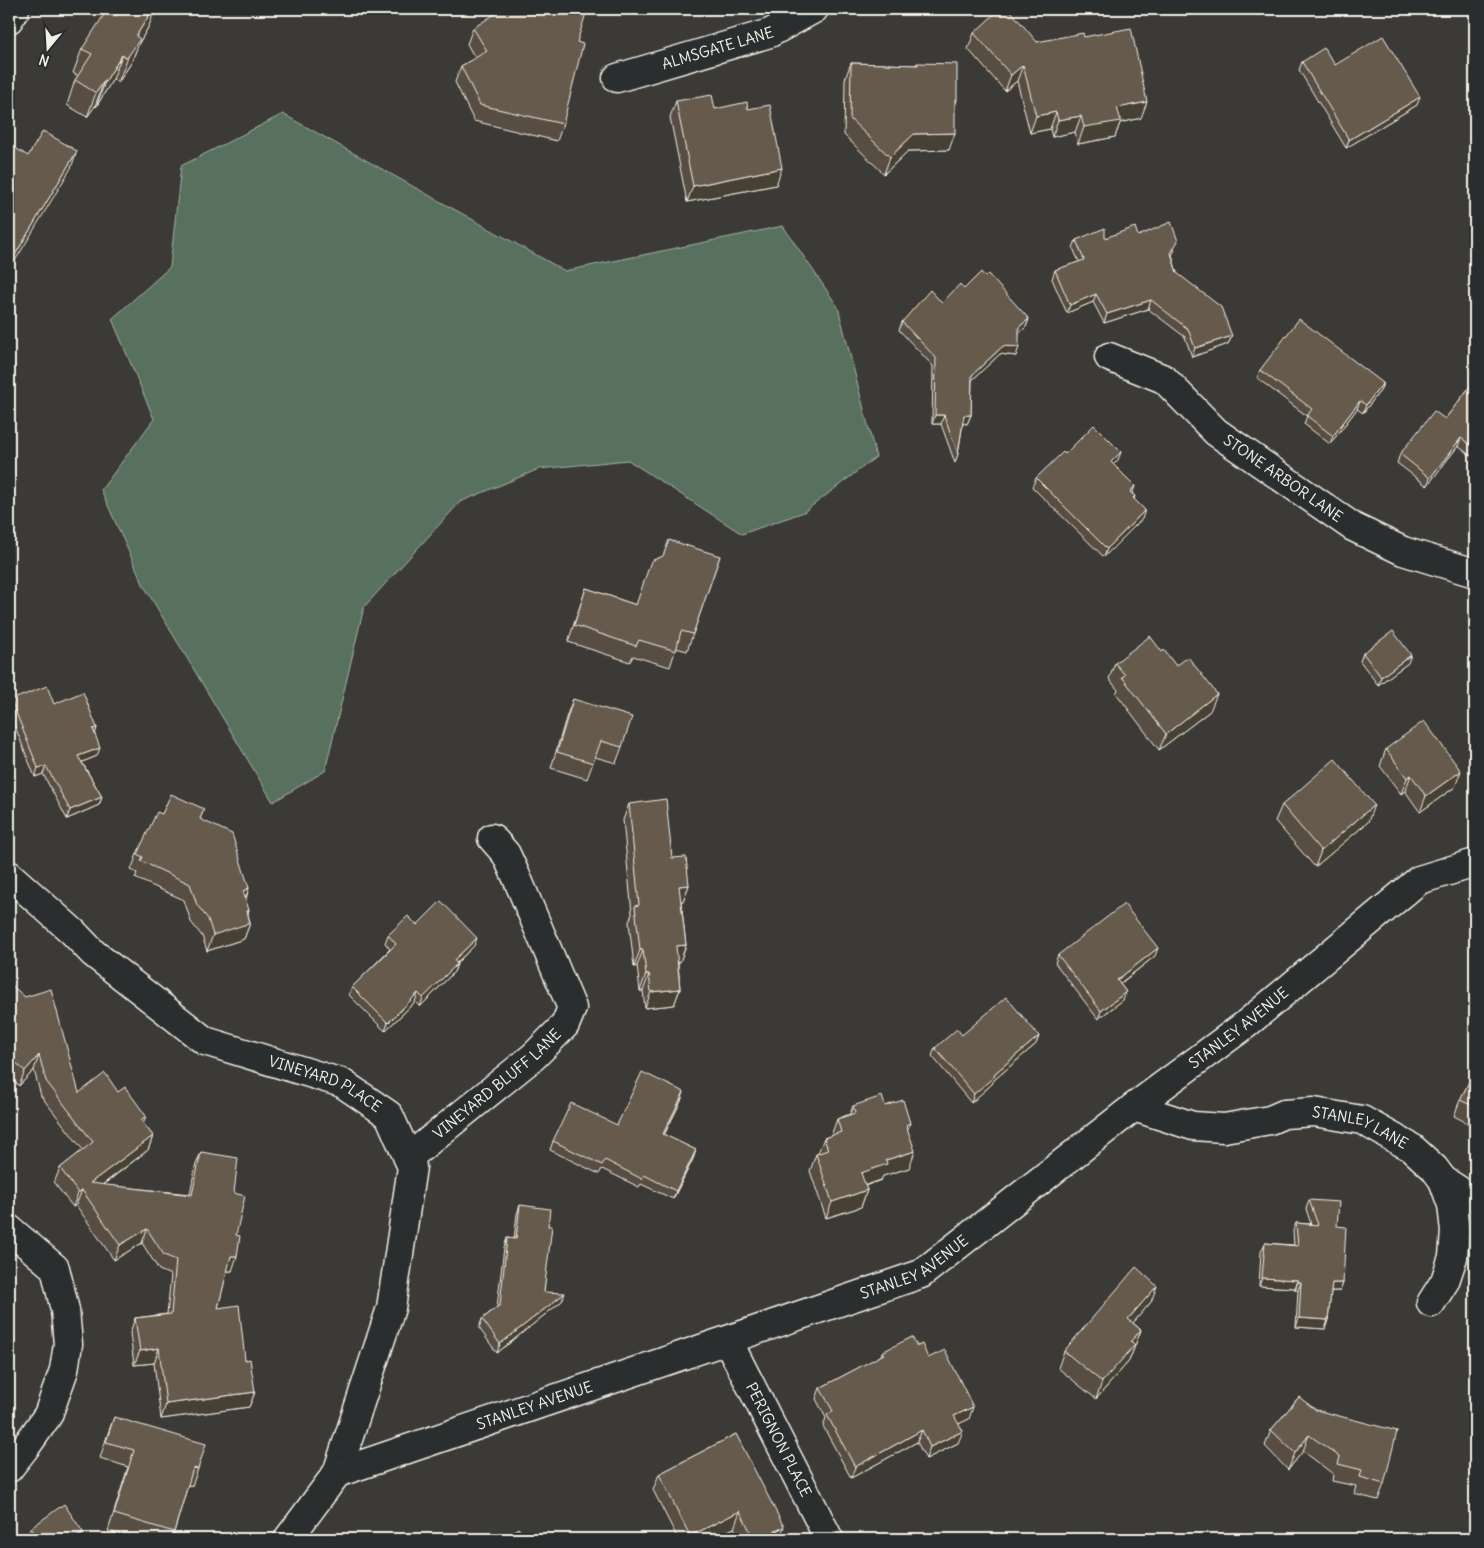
<svg xmlns="http://www.w3.org/2000/svg" width="1484" height="1548" viewBox="0 0 1484 1548" font-family="Delius,sans-serif">
<rect width="100%" height="100%" fill="#3c3a37"/>
<filter id="ink" filterUnits="userSpaceOnUse"><feTurbulence type="fractalNoise" baseFrequency=".02" numOctaves="2"/><feDisplacementMap in="SourceGraphic" scale="10" xChannelSelector="R" yChannelSelector="G"/><feConvolveMatrix kernelMatrix="1 2 1 2 8 2 1 2 1" color-interpolation-filters="sRGB"/></filter>
<g filter="url(#ink)">
<path fill="#58715f" stroke="#a6b1a4" d="M283,114L565,271L783,226L838,307L876,457L804,512L742,534L628,460L539,469L460,502L364,607L325,771L273,802L144,586L101,490L154,419L112,319L170,267L181,166Z"/>
<g fill="none" stroke-linecap="round" stroke-linejoin="round">
<defs>
<g id="minor">
<path d="M9,19L15,9"/>
<path id="s1" d="M617,78L770,33L814,9"/>
<path id="s2" d="M1109,357L1164,379L1216,432L1353,527L1403,551L1475,573"/>
<path id="s3" d="M9,875L73,932L93,953L205,1041L342,1083L389,1115L412,1167L391,1308L337,1473"/>
<path id="s4" d="M1134,1107L1193,1126L1224,1128L1270,1120L1284,1114L1314,1112L1362,1120L1412,1148L1434,1168L1443,1180L1452,1205L1455,1231L1453,1257L1445,1281L1431,1303"/>
<path id="s5" d="M408,1158L534,1056L565,1025L572,1008L517,878L506,854L492,838"/>
<path d="M1443,1180L1475,1201"/>
<path d="M9,1229L55,1268L65,1310L68,1344L64,1370L48,1415L27,1445L9,1468"/>
<path id="s6" d="M728,1341L829,1539"/>
<path id="s7" d="M288,1539L337,1473L921,1274L1134,1107L1245,1025L1419,880L1475,863"/>
</g>
</defs>
<use href="#minor" stroke="#f4f1e8" stroke-width="31"/>
<use href="#minor" stroke="#2a2d2e" stroke-width="28"/>
</g>
<path fill="#584d42" stroke="#f4f1e8" d="M116,16L149,26L139,43L131,63L118,83L113,79L96,107L95,106L87,117L67,105L75,80L78,76L73,73L82,49Z
M473,28L577,42L563,124L557,141L474,121L455,82L461,66L475,58L467,44Z
M974,33L1037,42L1084,37L1141,118L1120,123L1115,137L1078,144L1075,132L1052,137L1050,129L1030,133L1017,81L1005,91L968,49Z
M1302,62L1335,65L1417,105L1346,148L1299,70Z
M851,63L916,65L917,63L957,100L955,107L949,150L908,151L884,174L844,135L845,79Z
M676,101L715,109H748L776,185L687,202L670,117Z
M1138,236L1175,250L1172,255L1177,273L1232,336L1228,344L1192,357L1185,337L1148,309L1104,323L1093,302L1067,313L1052,279L1055,270L1079,262L1073,248L1076,240Z
M985,277L1029,319L1026,327L1019,333L1016,356L1000,354L972,380L971,415L967,424L963,423L958,454L955,463L941,424H932L933,366L899,330L902,322L942,303Z
M1260,370L1383,383L1380,391L1363,413L1357,409L1330,444L1304,424L1307,416L1257,378Z
M1475,380V459L1458,446L1427,486L1397,463L1400,454L1445,419Z
M1065,454L1118,460L1113,465L1133,494L1135,496L1134,500L1142,519L1104,557L1032,487L1036,478Z
M720,556L687,651L676,648L670,667L633,656L630,662L568,642L586,588L636,605Z
M1162,652L1210,711L1159,750L1116,693L1118,690L1109,679L1115,663Z
M1363,653L1408,663L1378,685L1360,661Z
M573,699L622,747L616,763L595,757L587,779L551,768L567,715Z
M11,700L54,704L97,728L95,734L97,756L82,762L102,797L99,805L67,819L43,774L35,777L12,719L11,722L10,703Z
M1386,749L1455,787L1420,812L1405,791L1401,794L1380,766Z
M629,804L672,858L689,885L683,901H681L686,945L680,962H678L680,989L674,1005L645,1008L643,991H640L637,966L634,967L629,922L632,914L623,820Z
M1282,805L1368,822L1315,867L1275,821Z
M204,809L200,819L249,888L246,899L248,914L250,923L244,939L207,951L202,936L191,922L184,900L135,878L137,873L131,870L137,854L162,814Z
M417,925L474,946L457,963V964L454,972L420,1007L415,1002L385,1031L349,995L352,987L390,949L385,943L388,935Z
M1058,955L1155,956L1120,984L1126,992L1123,1000L1098,1019L1055,963Z
M9,983L79,1093L118,1092L153,1136L148,1150L103,1185L190,1194L195,1167L201,1152L234,1193L236,1235L232,1271H227L218,1308L245,1360L255,1392L249,1407L161,1419L154,1363L134,1365L130,1333L135,1318L167,1314L171,1275L159,1270L142,1243L114,1260L76,1205L73,1207L54,1183L60,1168L83,1150L41,1096L34,1070L19,1086L10,1077L9,1078Z
M962,1035L1039,1036L1036,1044L994,1080L992,1084L971,1103L932,1056L935,1048Z
M1475,1070V1127L1454,1116L1460,1100Z
M684,1092L681,1101L664,1135L696,1150L693,1159L673,1199L641,1184L639,1187L602,1169L599,1174L550,1150L553,1141L617,1125Z
M853,1106H885L908,1131L909,1168L883,1176L881,1180L865,1186L867,1190L861,1207L826,1218L810,1171L816,1154L818,1153L824,1138L831,1136L837,1119L850,1114Z
M1309,1200L1337,1226L1343,1283L1340,1291H1331L1328,1320L1325,1329L1296,1327L1298,1290H1295V1288L1259,1286L1261,1252L1265,1243L1294,1245L1293,1231L1296,1223L1311,1224L1306,1209Z
M520,1205L548,1226L544,1292L562,1301L497,1353L479,1328L482,1319L497,1307L504,1247L507,1238L514,1239L517,1214Z
M1151,1302L1133,1323L1141,1330L1129,1361L1096,1399L1058,1368L1064,1351Z
M917,1346L928,1358L969,1419L958,1424V1443L926,1459L917,1442L851,1478L823,1426L826,1418L816,1399L820,1388L881,1356L882,1352Z
M1299,1397L1384,1484L1378,1500L1354,1494L1356,1486L1332,1481L1333,1474L1303,1451L1288,1470L1265,1446L1271,1430Z
M114,1417L198,1469L192,1486L188,1485L172,1539H136L108,1531L128,1467L100,1458L108,1433Z
M736,1434L779,1539H740L734,1528L711,1539H678L653,1490L659,1474Z
M31,1528L83,1532L80,1539H26Z"/>
<path fill="#473f36" stroke="#f4f1e8" d="M153,9H155L149,26L139,43L131,63L118,83L136,36Z
M122,55L113,79L96,107L105,82Z
M1023,65L1017,81L1005,91L1011,75Z
M104,81L95,106L87,117L96,93Z
M1420,97L1417,105L1346,148L1349,140Z
M1147,102L1141,118L1120,123L1115,137L1078,144L1084,127L1117,108Z
M1056,112L1050,129L1030,133L1036,116Z
M1081,116L1075,132L1052,137L1058,120Z
M955,133L949,150L908,151L884,174L890,157L914,134Z
M77,151L71,168L9,271V265Z
M782,168L776,185L687,202L693,186Z
M1096,294L1093,302L1067,313L1070,305Z
M1151,300L1148,309L1104,323L1107,314Z
M1029,319L1026,327L1016,336L1019,327Z
M1232,336L1228,344L1192,357L1195,348Z
M1003,346L1019,347L1016,356L1000,354L969,383L972,375Z
M1383,383L1380,391L1363,413L1366,405Z
M1360,401L1357,409L1330,444L1333,436Z
M935,415H944L941,424H932Z
M964,415H971L967,424L961,423Z
M1461,438L1458,446L1427,486L1430,478Z
M1121,452L1118,460L1108,470L1111,462Z
M1135,486L1132,495L1130,492Z
M1145,510L1142,519L1104,557L1107,549Z
M1411,655L1408,663L1378,685L1381,677Z
M1217,694L1210,711L1159,750L1166,734Z
M14,714L11,722L9,723V716Z
M97,728L94,736L93,729Z
M100,748L97,756L75,765L78,756Z
M46,766L43,774L35,777L38,768Z
M1461,771L1455,787L1420,812L1426,796Z
M1411,775L1405,791L1401,794L1407,778Z
M102,797L99,805L67,819L70,810Z
M1374,805L1368,822L1315,867L1321,851Z
M689,885L683,901L673,902L679,886Z
M249,888L243,905V891Z
M249,910L244,925L250,923L244,939L207,951L213,935L247,911Z
M477,938L474,946L451,968L454,960Z
M686,945L680,962H670L676,946Z
M1158,948L1155,956L1114,988L1117,980Z
M640,950H643L637,966L634,967Z
M457,964L454,972L420,1007L423,998Z
M646,974H649L643,991H640Z
M680,989L674,1005L645,1008L651,992Z
M1126,992L1123,1000L1098,1019L1101,1011Z
M418,993L415,1002L385,1031L388,1023Z
M1039,1036L1036,1044L994,1080L992,1084L971,1103L974,1094L994,1074Z
M39,1055L34,1070L19,1086L25,1071Z
M15,1062L10,1077L9,1078V1069Z
M684,1092L681,1101L660,1143L663,1134Z
M146,1116L141,1131V1120Z
M910,1123L904,1140L906,1125Z
M153,1136L148,1150L86,1197L90,1183Z
M696,1150L693,1159L673,1199L676,1191Z
M915,1151L909,1168L883,1176L881,1180L855,1189L861,1173L886,1160Z
M82,1190L76,1205L73,1207L78,1193Z
M867,1190L861,1207L826,1218L832,1202Z
M147,1229L142,1243L114,1260L120,1245Z
M231,1256H237L232,1271H225Z
M1262,1278L1298,1280L1295,1288L1259,1286Z
M1298,1282H1301L1298,1290H1295Z
M1332,1283H1343L1340,1291H1329Z
M1157,1286L1151,1302L1122,1336L1128,1319Z
M565,1293L562,1301L497,1353L500,1344Z
M1299,1318L1328,1320L1325,1329L1296,1327Z
M1141,1330L1129,1361L1096,1399L1102,1382L1131,1341Z
M159,1348L154,1363L134,1365L140,1351Z
M255,1392L249,1407L161,1419L166,1404Z
M973,1407L969,1419L950,1428L954,1416Z
M922,1430L917,1442L851,1478L855,1467Z
M963,1431L958,1443L926,1459L930,1447Z
M1309,1435L1303,1451L1288,1470L1295,1453Z
M740,1511L734,1528L711,1539H689L690,1536Z
M784,1527L779,1539H758Z
M83,1532L80,1539H72Z"/>
<path fill="#665a4d" stroke="#f4f1e8" d="M120,9H153L136,36L140,39L127,58L122,55L105,82L104,81L96,93L75,80L92,54L82,49L107,10L116,16Z
M498,9H583L587,10L577,42L583,44L563,124L480,105L461,66L487,51L473,28L495,14Z
M1000,9H1009L1037,42L1083,33L1084,37L1131,28L1147,102L1117,108L1121,121L1084,127L1081,116L1058,120L1056,112L1036,116L1023,65L1011,75L974,33Z
M1383,36L1420,97L1349,140L1302,62L1324,48L1335,65Z
M851,63L918,65L917,63L957,64V100H955V133L914,134L890,157L850,119Z
M712,95L715,109L747,102L748,109L770,105L782,168L693,186L676,101Z
M43,131L77,151L9,265V144L28,156Z
M1171,222L1178,241L1171,253L1177,273L1221,307L1232,336L1195,348L1188,329L1151,300L1107,314L1096,294L1070,305L1055,270L1084,260L1076,240L1105,228V238L1135,227L1138,236Z
M981,272L985,277L988,274L1029,319L1019,327V347L1003,346L972,375L971,415H964L958,454L944,415H935L936,358L902,322L930,290L942,303L960,284L964,289Z
M1299,319L1383,383L1366,405L1360,401L1333,436L1307,416L1312,409L1260,370Z
M1475,380V448L1461,438L1430,478L1400,454L1434,411L1445,419Z
M1094,425L1121,452L1111,462L1135,486L1130,492L1135,496L1133,498L1145,510L1107,549L1036,478L1063,452L1065,454Z
M669,540L720,556L693,634L681,631L676,651L639,640L636,646L574,625L586,588L636,605L651,561L663,556Z
M1393,631L1411,655L1381,677L1363,653Z
M1150,636L1162,652L1164,650L1176,666L1188,657L1217,694L1166,734L1122,677L1125,675L1115,663Z
M47,686L54,704L83,692L97,728L93,729L100,748L78,756L102,797L70,810L46,766L38,768L11,700Z
M573,699L632,717L622,747L601,741L593,763L557,752Z
M9,700L14,714L9,716Z
M1424,721L1461,771L1426,796L1411,775L1407,778L1386,749Z
M1335,759L1374,805L1321,851L1282,805Z
M171,794L204,809L200,819L232,834L249,888L243,891L249,910L247,911L250,923L213,935L208,919L197,905L190,884L141,861L143,857L137,854L157,812L162,814Z
M666,799L672,858L686,857L689,885L679,886L686,945L676,946L680,989L651,992L649,974H646L643,950H640L635,906L639,905L629,804Z
M441,901L477,938L454,960L457,964L423,998L418,993L388,1023L352,987L396,944L388,935L408,916L417,925Z
M1124,904L1158,948L1117,980L1126,992L1101,1011L1058,955Z
M9,983L25,997L51,989L79,1093L105,1073L118,1092L125,1087L146,1116L141,1120L153,1136L90,1183L192,1195L201,1152L238,1158L234,1193L245,1196L236,1235L240,1236L237,1256H231L218,1308L239,1305L245,1360L250,1359L255,1392L166,1404L159,1348L140,1351L135,1318L171,1314L176,1260L164,1255L147,1229L120,1245L82,1190L78,1193L60,1168L93,1142L46,1081L39,1055L25,1071L15,1062L9,1069Z
M1006,997L1039,1036L994,1074L995,1076L974,1094L935,1048L957,1029L962,1035Z
M1475,1070V1107L1460,1100Z
M642,1072L684,1092L663,1134L696,1150L676,1191L644,1175L642,1179L605,1160L602,1165L553,1141L571,1103L617,1125Z
M882,1096L885,1106L903,1100L910,1123L906,1125L915,1151L886,1160L887,1164L861,1173L867,1190L832,1202L816,1154L828,1150L824,1138L841,1132L837,1119L855,1113L853,1106Z
M1309,1200L1339,1202L1337,1226L1346,1227L1343,1283H1332L1328,1320L1299,1318L1301,1282H1298V1280L1262,1278L1265,1243L1298,1246L1296,1223L1318,1225Z
M520,1205L550,1209L548,1226H552L544,1292L565,1293L500,1344L482,1319L500,1305L507,1238L516,1239Z
M1136,1267L1157,1286L1128,1319L1141,1330L1131,1341L1135,1345L1102,1382L1064,1351Z
M912,1337L917,1346L922,1344L928,1358L945,1350L973,1407L954,1416L963,1431L930,1447L922,1430L855,1467L827,1415L833,1411L820,1388L884,1354L882,1352Z
M1299,1397L1316,1410L1397,1431L1384,1484L1360,1477L1362,1470L1338,1464L1340,1457L1309,1435L1295,1453L1271,1430Z
M114,1417L206,1444L198,1469L193,1468L174,1532L114,1514L134,1450L106,1442Z
M736,1434L784,1527L758,1539H754L740,1511L690,1536L659,1474Z
M64,1504L83,1532L72,1539H39L31,1528Z
M518,1528L526,1539H503Z"/>
</g>
<g text-anchor="middle" stroke-width="4" stroke-linejoin="round" paint-order="stroke">
<g font-size="15" fill="#f4f1e8" stroke="#2a2d2e">
<text dy="5" stroke="none"><textPath href="#s1" startOffset="105">ALMSGATE LANE</textPath></text>
<text dy="5" stroke="none"><textPath href="#s2" startOffset="215">STONE ARBOR LANE</textPath></text>
<text dy="5" stroke="none"><textPath href="#s7" startOffset="1101">STANLEY AVENUE</textPath></text>
<text dy="5" stroke="none"><textPath href="#s5" startOffset="116">VINEYARD BLUFF LANE</textPath></text>
<text dy="5" stroke="none"><textPath href="#s3" startOffset="385">VINEYARD PLACE</textPath></text>
<text dy="5" stroke="none"><textPath href="#s4" startOffset="234">STANLEY LANE</textPath></text>
<text dy="5" stroke="none"><textPath href="#s7" startOffset="696">STANLEY AVENUE</textPath></text>
<text dy="5" stroke="none"><textPath href="#s7" startOffset="291">STANLEY AVENUE</textPath></text>
<text dy="5" stroke="none"><textPath href="#s6" startOffset="111">PERIGNON PLACE</textPath></text>
</g>
</g>
<rect width="1484" height="1548" fill="none" stroke="#2a2d2e" stroke-width="30"/>
<rect x="15" y="15" width="1454" height="1518" fill="none" stroke="#f4f1e8" stroke-width="2" filter="url(#ink)"/>
<g transform="translate(48 48) rotate(198)" stroke="#2a2d2e" stroke-width="4" paint-order="stroke">
<path d="M0-4L9 19L0 12L-9 19Z" fill="#f4f1e8"/>
<text y="-8" font-size="14" font-weight="bold" text-anchor="middle" fill="#f4f1e8">N</text>
</g>
</svg>
